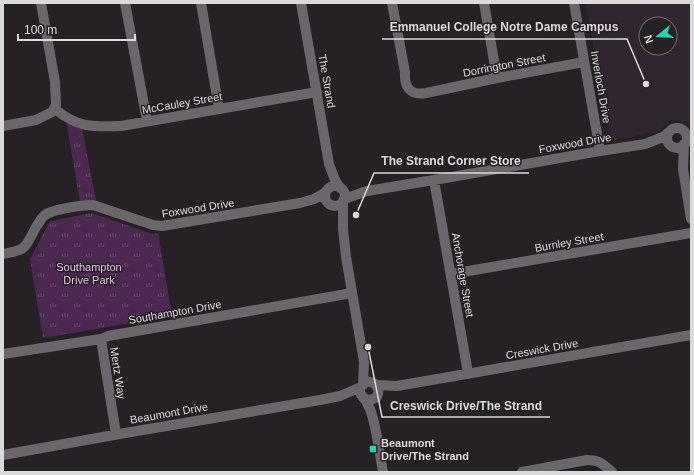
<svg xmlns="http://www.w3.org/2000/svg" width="694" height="475" viewBox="0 0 694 475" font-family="Helvetica,sans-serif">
<defs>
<pattern id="grass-tufts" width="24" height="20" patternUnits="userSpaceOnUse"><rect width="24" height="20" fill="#4c2851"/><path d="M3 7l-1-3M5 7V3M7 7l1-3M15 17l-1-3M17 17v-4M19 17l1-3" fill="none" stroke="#654769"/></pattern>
</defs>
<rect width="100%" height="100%" fill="#252125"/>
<path fill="#2f2630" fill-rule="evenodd" d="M586,3H691V124L678,120L670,121L659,131L614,140L610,137ZM646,24H670V48H646Z"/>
<path fill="url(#grass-tufts)" d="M66,120L82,128L96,201L80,203Z
M92,213L152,234L158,233L172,316L43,338L30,259L50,221Z"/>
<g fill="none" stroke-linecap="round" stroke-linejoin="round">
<path stroke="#6b666c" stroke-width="10" d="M125,3L147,121
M201,3L219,109
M301,3L329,164L335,180L340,188
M392,3L405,72C404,87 410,96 426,93L497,78L584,62
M484,3L497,78
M574,3L600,151
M55,109C78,128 93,127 121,126L317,92
M3,126L36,120L52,112L56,105L55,82L41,3
M667 138a10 10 0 1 1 20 0a10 10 0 1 1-20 0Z
M684,144L683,169L691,219
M434,180L468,373
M325 196a10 10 0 1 1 20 0a10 10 0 1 1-20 0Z
M344,199L367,191L434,180L600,151L645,144L663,137L668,133
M343,201V229L346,257L364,362L363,385
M3,254C27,250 25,248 36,227C39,223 41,218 45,215C53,209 83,205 93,205L153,225L162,226L300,203L314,199L325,193
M451,274L691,233
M101,339L116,434
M3,354L101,339L108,336L352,293
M376,385L397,386L691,335
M365,399L371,400L377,397C383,384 366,376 361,387C358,393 362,396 366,401C367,403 368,406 370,409C377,428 379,451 383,472
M3,455L125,433L320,400L340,396L361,387
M522,472L587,460C600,460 603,464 612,472"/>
</g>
<rect fill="#24d5ae" stroke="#252125" stroke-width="1.5" x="369" y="445" width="8" height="8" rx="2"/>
<g text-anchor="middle" stroke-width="3" stroke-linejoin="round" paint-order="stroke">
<g font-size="11" fill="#dcd9dc" stroke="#252125">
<text transform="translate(504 65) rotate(-11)" y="4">Dorrington Street</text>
<text transform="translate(327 81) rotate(80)" y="4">The Strand</text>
<text transform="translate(601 87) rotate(80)" y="4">Inverloch Drive</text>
<text transform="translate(182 103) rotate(-10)" y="4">McCauley Street</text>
<text transform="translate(575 143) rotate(-10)" y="4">Foxwood Drive</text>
<text transform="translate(198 208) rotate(-9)" y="4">Foxwood Drive</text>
<text transform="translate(569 242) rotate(-10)" y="4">Burnley Street</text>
<text transform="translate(463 275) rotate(80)" y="4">Anchorage Street</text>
<text transform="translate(175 312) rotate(-10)" y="4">Southampton Drive</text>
<text transform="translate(542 349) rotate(-10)" y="4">Creswick Drive</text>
<text transform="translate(118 373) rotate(81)" y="4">Mertz Way</text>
<text transform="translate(169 413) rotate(-10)" y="4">Beaumont Drive</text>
</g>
<g font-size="11" fill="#efbbf5" stroke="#252125">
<text x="89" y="271">Southampton<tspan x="89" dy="13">Drive Park</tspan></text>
</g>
<g font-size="11" font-weight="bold" fill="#dcd9dc" stroke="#252125" text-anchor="start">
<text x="381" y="447">Beaumont<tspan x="381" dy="13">Drive/The Strand</tspan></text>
</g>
</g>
<path fill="none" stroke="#dcd9dc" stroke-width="1.5" d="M646 84L627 39H382M356 215L374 173H529M368 347L382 417H550"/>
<g fill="#dcd9dc" stroke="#252125" stroke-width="1.5">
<circle cx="646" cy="84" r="4"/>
<circle cx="356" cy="215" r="4"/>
<circle cx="368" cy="347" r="4"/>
</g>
<g font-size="12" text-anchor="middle" font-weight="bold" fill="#dcd9dc" stroke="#252125" stroke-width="3" stroke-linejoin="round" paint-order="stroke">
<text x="504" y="31">Emmanuel College Notre Dame Campus</text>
<text x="451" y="165">The Strand Corner Store</text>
<text x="466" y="410">Creswick Drive/The Strand</text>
</g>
<rect width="694" height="475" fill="none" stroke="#dcd9dc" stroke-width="8"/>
<g transform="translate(658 36) rotate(252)"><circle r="19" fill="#252125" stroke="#6e6b6e"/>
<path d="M0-3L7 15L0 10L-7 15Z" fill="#24d5ae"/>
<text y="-6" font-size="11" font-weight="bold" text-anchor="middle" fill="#dcd9dc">N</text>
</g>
<path d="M18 34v6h117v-6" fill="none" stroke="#dcd9dc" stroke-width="2"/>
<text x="24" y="34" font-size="12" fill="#dcd9dc" stroke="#252125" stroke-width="3" paint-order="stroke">100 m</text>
</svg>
